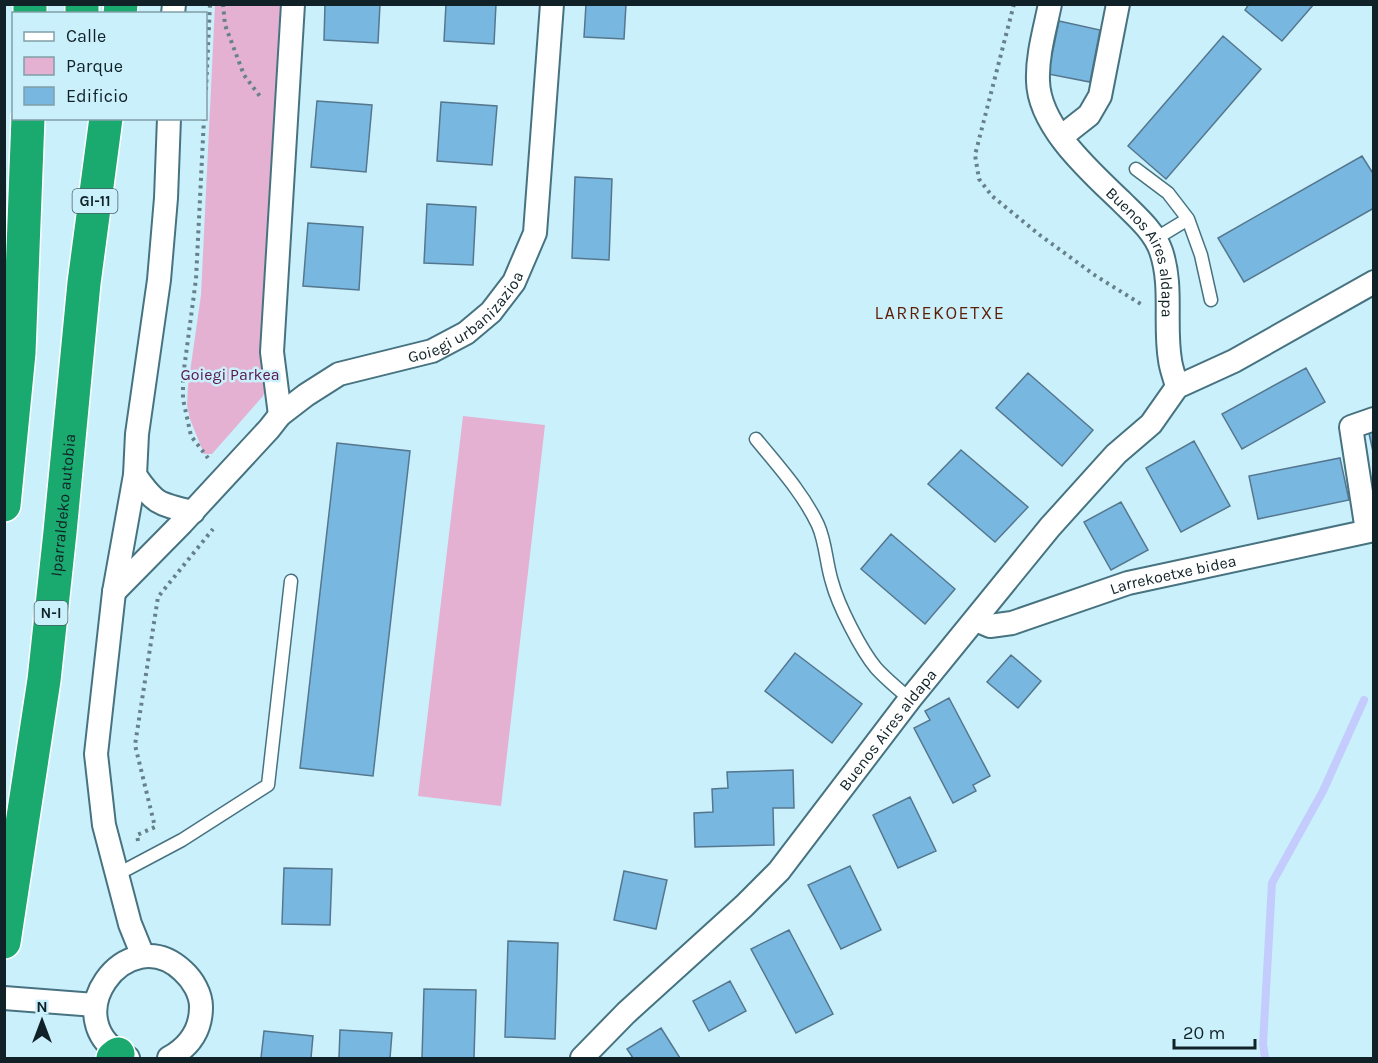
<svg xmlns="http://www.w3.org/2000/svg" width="1378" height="1063" viewBox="0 0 1378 1063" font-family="Karla,sans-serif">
<rect width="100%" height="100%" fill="#caf0fc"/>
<path fill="#e4b1d3" d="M215,5H293L268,383L263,396L212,454H204L190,419L187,405L188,386L201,295Z
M463,416L545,425L501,806L418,796Z"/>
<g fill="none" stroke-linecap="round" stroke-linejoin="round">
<path stroke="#c4cbfd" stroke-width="8" d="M1265,1058L1263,1044L1272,883L1323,791L1364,700"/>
</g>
<path fill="#78b7e0" stroke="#55778e" stroke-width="1.5" d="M325,4H380L378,43L324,40Z
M446,4H496L494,44L444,41Z
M586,4H626L624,39L584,37Z
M1249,4H1314L1282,41L1245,10Z
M1059,21L1100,30L1090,82L1048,74Z
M1223,36L1261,69L1166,179L1128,146Z
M317,101L372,105L366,172L311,167Z
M441,102L497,106L492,165L437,161Z
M1362,156L1374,175V208L1244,282L1218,238Z
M575,177L612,179L609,260L572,258Z
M427,204L476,207L473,265L424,263Z
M308,223L363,227L359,290L303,286Z
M1306,368L1325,402L1242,449L1222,414Z
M1028,373L1093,430L1062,466L996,408Z
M1374,428V456L1368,429Z
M1194,441L1230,506L1181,532L1146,468Z
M337,443L410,451L373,776L300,768Z
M961,450L1028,507L995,542L928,484Z
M1340,458L1349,500L1258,519L1249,476Z
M1121,502L1148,550L1111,570L1084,522Z
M891,534L955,589L925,624L861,569Z
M795,653L862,704L832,743L765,691Z
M1011,655L1041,681L1018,708L987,682Z
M949,698L990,776L973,785L976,791L953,803L914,728L930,720L925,711Z
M793,770L794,808H773L774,845L695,847L694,813L713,812L712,789L728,788L727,772Z
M910,797L936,851L898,868L873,815Z
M850,866L881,930L841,949L808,885Z
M284,868L332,869L330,925L282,924Z
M624,871L667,880L656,929L614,920Z
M789,930L833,1014L796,1033L751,949Z
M508,941L558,943L555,1039L505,1037Z
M730,981L746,1011L709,1031L693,1001Z
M424,989L476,990L474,1058H422Z
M661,1028L680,1058H633L627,1049Z
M340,1030L392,1033L390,1058H339Z
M264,1031L313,1036L311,1058H261Z"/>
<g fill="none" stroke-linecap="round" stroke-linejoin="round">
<defs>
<path id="lane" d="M1136,169L1168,193L1188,219L1155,239
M1188,219L1201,255L1211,300
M756,439C778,466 803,493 818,525C826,543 826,563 832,582C838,605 861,650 876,668C886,679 898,689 910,699
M116,875L182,840L268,785L291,581"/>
<g id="street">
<path id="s1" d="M1050,4C1045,29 1037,55 1038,81C1039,127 1091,172 1122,202C1136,216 1154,231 1161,251C1173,286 1164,325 1170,360C1171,369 1175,378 1177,387"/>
<path d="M173,14L174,4"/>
<path d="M1061,137L1089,115L1100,96L1118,4"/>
<path d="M280,415L272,352L293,4"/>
<path d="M135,475C155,504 158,504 193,512"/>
<path d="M1367,531L1351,427L1374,419"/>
<path id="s2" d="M114,592L182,523L269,429L280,415L306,395L339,374L432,351L466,333L491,312L514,282L535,233L552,4"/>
<path id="s3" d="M976,620L990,626L1012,623L1128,583L1374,530"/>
<path d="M143,956L130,924L104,825L96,754L114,592L135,475L137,434L159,280L166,198L169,118"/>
<path d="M4,998L95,1005"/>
<path d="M128,1058C51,1021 127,918 183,971C193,980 201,994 201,1007C201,1031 189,1047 169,1058"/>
<path id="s4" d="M582,1058L626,1013L744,906L779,871L910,699L1050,527L1116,454L1151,424L1177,387L1234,361L1374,282"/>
</g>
<g id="highway">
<path d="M82,4V14"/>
<path d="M30,14V4"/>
<path d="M120,14L121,4"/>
<path d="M4,505L19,353L28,118"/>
<path id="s5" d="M4,942L44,680L60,532L84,283L106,118"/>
<path d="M113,1058L118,1054"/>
</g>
</defs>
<use href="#lane" stroke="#477380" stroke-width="15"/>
<use href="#street" stroke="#477380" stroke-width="26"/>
<use href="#highway" stroke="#fff" stroke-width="36"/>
<path stroke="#66818a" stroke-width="4" stroke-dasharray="3 4.5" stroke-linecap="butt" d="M223,4L225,25L244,75L262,99
M1014,4L975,155L979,179L992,196L1041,236L1096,276L1144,306
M206,90L210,4
M204,118L196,279L183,377V399L191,436L208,458
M138,841L137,835L155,827L135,745L158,597L213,529"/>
<use href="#lane" stroke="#fff" stroke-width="12"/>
<use href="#street" stroke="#fff" stroke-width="22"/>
<use href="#highway" stroke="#1aa96e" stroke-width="33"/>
</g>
<g text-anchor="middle" stroke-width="5" stroke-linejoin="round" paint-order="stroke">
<g fill="#caf0fc" stroke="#486067" stroke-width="1.5">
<rect x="72.5" y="189" width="45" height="24" rx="4.5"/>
<rect x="34.5" y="601" width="33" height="24" rx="4.5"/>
</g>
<g font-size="15" font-weight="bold" fill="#102227">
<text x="95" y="206">GI-11</text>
<text x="51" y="618">N-I</text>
</g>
<g font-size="16" fill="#102227" stroke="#caf0fc">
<text dy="6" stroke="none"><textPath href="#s1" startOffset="285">Buenos Aires aldapa</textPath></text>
<text dy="6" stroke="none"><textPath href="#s2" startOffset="458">Goiegi urbanizazioa</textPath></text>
<text dy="6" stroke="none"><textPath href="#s5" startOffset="441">Iparraldeko autobia</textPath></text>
<text dy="6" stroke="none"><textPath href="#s3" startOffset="206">Larrekoetxe bidea</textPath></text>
<text dy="6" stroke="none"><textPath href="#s4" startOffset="450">Buenos Aires aldapa</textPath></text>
</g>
<g font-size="16" fill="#5c174c" stroke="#caf0fc">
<text x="230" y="380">Goiegi Parkea</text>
</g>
<g font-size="18" letter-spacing="1.5" fill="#5e1e05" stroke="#caf0fc">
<text x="940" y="319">LARREKOETXE</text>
</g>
</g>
<rect width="1378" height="1063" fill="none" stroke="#102227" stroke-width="12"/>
<rect x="12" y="12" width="195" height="108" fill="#caf0fc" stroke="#809ea7" stroke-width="1.5"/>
<rect x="24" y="32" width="30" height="9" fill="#ffffff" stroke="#809ea7" stroke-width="1.5"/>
<text x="66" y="42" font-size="18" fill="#102227">Calle</text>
<rect x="24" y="57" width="30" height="18" fill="#e4b1d3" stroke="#809ea7" stroke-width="1.5"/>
<text x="66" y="72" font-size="18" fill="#102227">Parque</text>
<rect x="24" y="87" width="30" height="18" fill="#78b7e0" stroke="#809ea7" stroke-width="1.5"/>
<text x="66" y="102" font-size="18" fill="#102227">Edificio</text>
<g transform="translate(42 1021)" stroke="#caf0fc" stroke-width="4.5" paint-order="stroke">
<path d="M0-4.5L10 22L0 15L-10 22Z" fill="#102227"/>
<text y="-9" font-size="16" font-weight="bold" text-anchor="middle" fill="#102227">N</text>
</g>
<path d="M1174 1039v9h81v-9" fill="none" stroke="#102227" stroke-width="3"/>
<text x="1183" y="1039" font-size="18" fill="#102227" stroke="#caf0fc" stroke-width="4.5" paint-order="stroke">20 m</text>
</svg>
